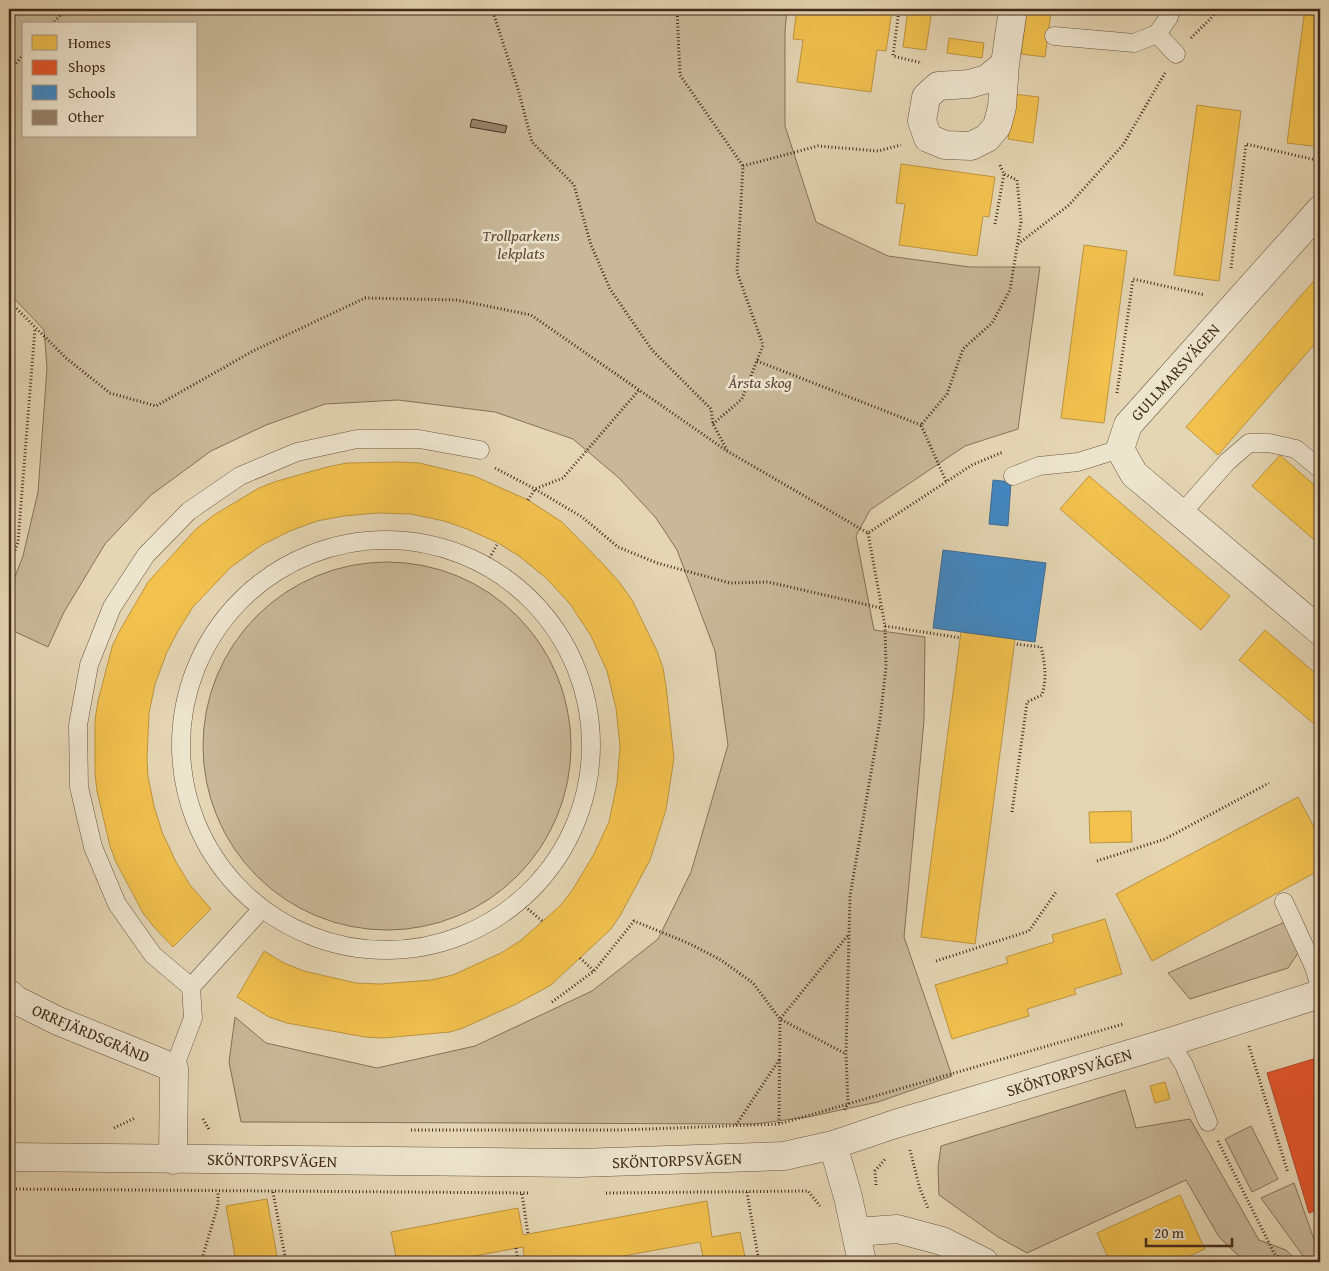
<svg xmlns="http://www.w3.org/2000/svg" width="1329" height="1271" viewBox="0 0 1329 1271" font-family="'Gentium Book Plus',serif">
<rect width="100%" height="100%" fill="#e4d5b3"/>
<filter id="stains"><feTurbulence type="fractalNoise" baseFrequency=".004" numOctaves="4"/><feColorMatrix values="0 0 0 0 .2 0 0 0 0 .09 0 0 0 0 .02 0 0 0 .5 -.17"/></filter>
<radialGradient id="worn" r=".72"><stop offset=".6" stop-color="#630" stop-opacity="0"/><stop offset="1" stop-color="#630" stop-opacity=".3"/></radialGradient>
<path fill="#c8b899" stroke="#84725a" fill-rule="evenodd" d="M9,9H787L785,31V126L816,222L888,256L970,267H1040L1018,429L965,446L870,510L856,536L874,630L925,637L924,721L904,937L952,1076L878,1102L808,1117L755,1124L241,1122L229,1062L235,1017L266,1043L377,1068L475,1046L592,991L658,939L691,872L728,745L715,651L677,550L656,518L619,478L573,439L495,412L398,400L325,404L266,425L211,451L151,495L105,544L64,612L48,647L9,629V592L23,556L38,492L47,368L44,330L9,293ZM24,24H196V136H24Z
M203 746a184 184 0 1 1 368 0a184 184 0 1 1-368 0Z
M1285,922L1298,953L1288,968L1190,999L1168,973Z
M1125,1090L1136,1128L1190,1119L1259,1240L1286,1250L1299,1262H1245L1219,1237L1186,1180L1027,1253L998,1237L939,1195L938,1168L941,1146Z
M1251,1126L1278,1179L1252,1192L1225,1139Z
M1294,1183L1320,1256L1306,1260L1261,1198Z"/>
<path fill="#f2c14e" stroke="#bd943f" d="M797,9H867L892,12L886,51L877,50L871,92L797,82L803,40L793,39Z
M908,9H932L926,50L903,47Z
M1027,9L1051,12L1045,57L1021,54Z
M1102,9H1149L1148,15Z
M1305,9H1320V147L1287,143Z
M949,38L984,43L982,58L947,53Z
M1014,94L1039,97L1033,143L1008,139Z
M1197,105L1241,111L1219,281L1174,275Z
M901,164L995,177L989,217L983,216L977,256L899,245L905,204L896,203Z
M1084,245L1127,251L1104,423L1061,418Z
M1320,274V338L1218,455L1186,427Z
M1280,455L1320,490V545L1252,486Z
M399,462L419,463L474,476L528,500L562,522L605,566L620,583L632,600L657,651L663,668L666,686L674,758L666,810L650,860L621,914L611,929L551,985L516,1004L463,1028L450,1032L383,1038L365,1037L287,1023L269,1017L237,997L264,951L284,963L304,971L356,983L380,984L431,980L453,975L501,953L520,941L561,905L573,889L594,854L609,822L617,783L620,746L616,708L607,671L591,636L570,604L546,578L519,556L498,543L467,529L444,521L411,514L377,513L344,516L317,521L290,531L262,545L231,567L193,607L178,631L167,652L155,684L149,713L147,760L148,777L154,806L162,832L176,862L190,885L211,909L173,947L154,927L143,913L116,862L110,846L97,791L95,774V720L98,701L112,647L119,632L148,582L196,529L214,515L259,488L274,482L327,467L347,463Z
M1089,476L1230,596L1201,630L1060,509Z
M1265,630L1320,677V729L1239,660Z
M961,632L1015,639L975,944L921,937Z
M1298,797L1320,838V870L1152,961L1116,894Z
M1131,811L1132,842L1090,843L1089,812Z
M1105,919L1122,974L1074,989L1076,994L1027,1009L1029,1016L952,1039L935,985L1008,963L1006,957L1054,942L1052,935Z
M1165,1082L1170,1099L1155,1103L1150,1086Z
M1180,1195L1205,1249L1176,1262H1110L1097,1233Z
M267,1199L278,1262H236L226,1206Z
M707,1201L712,1237L740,1232L746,1262H704L700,1242L590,1262H525L523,1247L442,1262H397L391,1232L518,1208L523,1235Z"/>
<path fill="#e4572e" stroke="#b34a28" d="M1320,1057V1235L1315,1211L1309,1213L1267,1073Z"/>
<path fill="#3f88c5" stroke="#406c92" d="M993,480L1011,482L1008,526L989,524Z
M943,550L1046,563L1035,642L933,628Z"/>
<path fill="#96836a" stroke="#412b1b" d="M472,119L507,126L505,133L470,127Z"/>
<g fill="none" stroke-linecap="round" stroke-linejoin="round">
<defs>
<path id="lane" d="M1157,34L1176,54
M1054,36L1134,43L1157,34L1169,17L1170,9
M1013,476L1039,466L1078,462L1120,449
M1182,513L1227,462L1249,443H1269L1296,449L1320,469
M181 745a205 205 0 1 1 410 0a205 205 0 1 1-410 0Z
M1284,902L1314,967L1320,987
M191,987L153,955L117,904L93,847L79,787L78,725L89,665L112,607L146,555L189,511L240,476L297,452L357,439H419L480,450
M1170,1042L1184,1065L1208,1122
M174,1068L193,1018L191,987L260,911"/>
<path id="street" d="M1005,64L987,79L969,84L938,86L926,97L922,121L928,138L945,145L971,146L987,138L997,126L1002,107L1005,64L1013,9
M1320,210L1128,425L1120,449L1134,474L1320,631
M9,994L16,1000L58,1021L174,1068L173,1160
M833,1145L848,1197L862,1262
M9,1157L579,1163L784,1156L833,1145L895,1124L1170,1042L1320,994
M856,1232L897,1229L942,1241L984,1262"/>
</defs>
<use href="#lane" stroke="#6a5641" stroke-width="19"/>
<use href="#street" stroke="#6a5641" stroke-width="29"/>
<path stroke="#412b1b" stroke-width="3" stroke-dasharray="1 2.5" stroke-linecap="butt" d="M492,9L518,89L532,142L574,185L591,245L610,289L652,350L711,409L713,424L727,450
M677,9L680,75L743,166
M899,9L893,56L922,63
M52,24L66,9
M1191,38L1212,17L1217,9
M9,71L24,54
M995,224L1004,174L999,163
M1018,244L1069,205L1123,145L1165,73
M1231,268L1246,144L1320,161
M9,301L66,358L110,393L156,406L253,351L365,298L457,300L531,315L727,451L868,533L972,465L1003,452
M757,361L921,425
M1117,393L1133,279L1205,295
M713,424L742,399L763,345L737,272L743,166L818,146L878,151L901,145
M495,468L535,489L582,517L618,547L657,563L730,583L768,582L881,608
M946,481L921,425L947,394L963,349L992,323L1010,290L1021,222L1017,180L1004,174
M528,500L535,489L563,478L639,390
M486,564L498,543
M9,567L18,542L35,328
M885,626L961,638
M1012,812L1027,702L1042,695C1047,678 1045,663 1041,647L1015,644
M1097,861L1165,839L1269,783
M520,902L542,921
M580,958L594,971
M936,961L1029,931L1056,892
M552,1002L594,971L634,921L688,943L721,960L753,983L780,1019L846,1054
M1249,1046L1288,1173
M845,1110L848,1103L846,1054L850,896L880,720L886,667L885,626L868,533
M203,1119L210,1131
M779,1123L780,1019L849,934
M736,1125L779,1060
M114,1128L135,1118
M411,1130H621L779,1124L1123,1024
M1218,1141L1274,1253L1284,1262
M910,1150L920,1189L928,1208
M876,1185L875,1171L886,1158
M9,1189L530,1193
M273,1192L286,1262
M747,1192L759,1262
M606,1193L808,1191L820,1206
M522,1194L528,1234
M516,1248L518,1262
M201,1262L218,1205V1191"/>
<use href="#lane" stroke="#ede4ce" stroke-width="18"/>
<use href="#street" stroke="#ede4ce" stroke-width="28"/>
</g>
<g text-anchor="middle" stroke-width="5" stroke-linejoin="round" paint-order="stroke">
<g font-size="16" font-style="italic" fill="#5c4734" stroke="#ede4ce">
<text x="521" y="241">Trollparkens<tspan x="521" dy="18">lekplats</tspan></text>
<text x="760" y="388">Årsta skog</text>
</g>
<g font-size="16" fill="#412b1b" stroke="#ede4ce">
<text transform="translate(1175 372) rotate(-48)" y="6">GULLMARSVÄGEN</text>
<text transform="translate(91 1033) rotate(23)" y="6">ORRFJÄRDSGRÄND</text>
<text transform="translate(1069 1072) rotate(-17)" y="6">SKÖNTORPSVÄGEN</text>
<text transform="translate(272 1160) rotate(1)" y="6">SKÖNTORPSVÄGEN</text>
<text transform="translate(677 1160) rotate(-2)" y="6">SKÖNTORPSVÄGEN</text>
</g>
</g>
<rect width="1329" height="1271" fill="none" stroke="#e4d5b3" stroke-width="30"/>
<rect x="10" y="10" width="1309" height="1251" fill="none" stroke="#412b1b" stroke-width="2.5"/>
<rect x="15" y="15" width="1299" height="1241" fill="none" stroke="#412b1b"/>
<rect x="22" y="22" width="175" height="115" fill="#ede4ce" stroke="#a89a86"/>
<rect x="32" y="35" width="25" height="15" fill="#f2c14e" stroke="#a89a86"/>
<text x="68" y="48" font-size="15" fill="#412b1b">Homes</text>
<rect x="32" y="60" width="25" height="15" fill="#e4572e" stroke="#a89a86"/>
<text x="68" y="72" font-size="15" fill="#412b1b">Shops</text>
<rect x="32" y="85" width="25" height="15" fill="#3f88c5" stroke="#a89a86"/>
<text x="68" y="98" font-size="15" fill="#412b1b">Schools</text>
<rect x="32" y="110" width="25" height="15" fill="#96836a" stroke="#a89a86"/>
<text x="68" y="122" font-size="15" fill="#412b1b">Other</text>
<path d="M1146 1238v8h86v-8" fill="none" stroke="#412b1b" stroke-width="2.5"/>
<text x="1154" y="1238" font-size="15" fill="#412b1b" stroke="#ede4ce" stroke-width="4" paint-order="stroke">20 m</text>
<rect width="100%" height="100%" filter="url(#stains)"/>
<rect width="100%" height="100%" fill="url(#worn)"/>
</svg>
